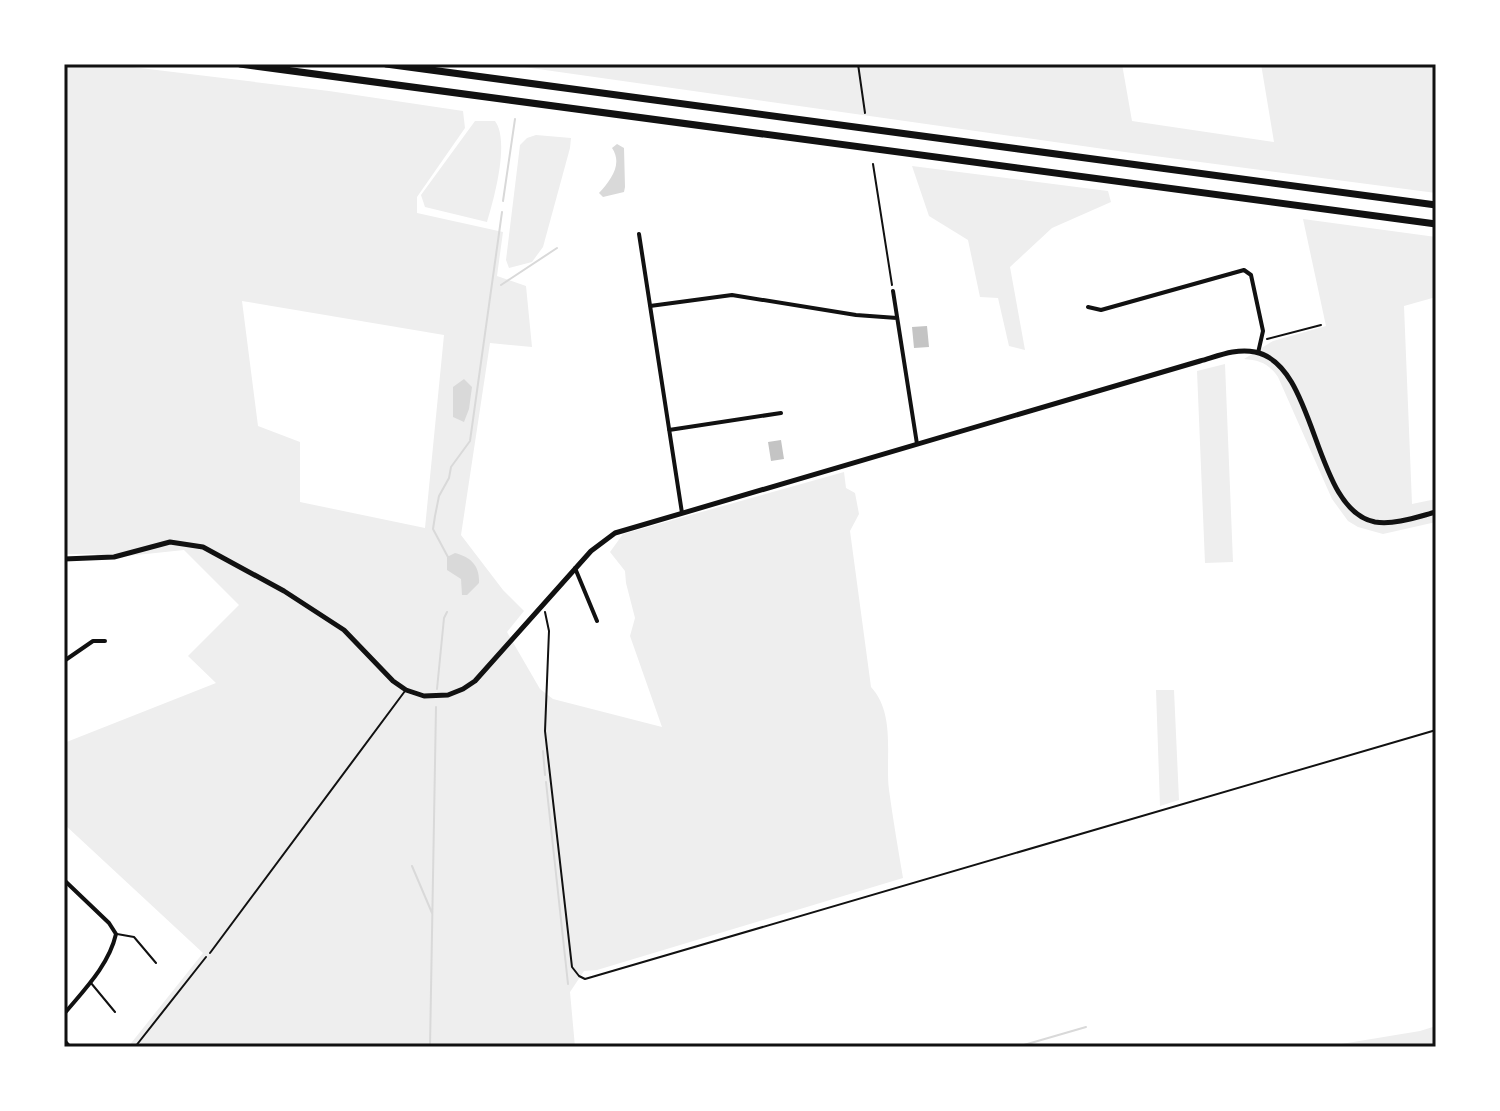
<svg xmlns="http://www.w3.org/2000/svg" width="1500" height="1111" viewBox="0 0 1500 1111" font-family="'Archivo Narrow',sans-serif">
<rect width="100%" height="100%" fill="#fff"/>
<path fill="#eee" fill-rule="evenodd" d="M64,64H107L329,91L463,111L465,128L417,197V213L503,232L497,276L526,286L532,347L490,343L461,535L503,590L524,611L507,632L540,689L553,699L662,727L630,636L635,618L626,583L625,571L610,552L623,534L844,472L846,488L855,493L859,514L850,531L871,687C896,714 885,757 889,790C893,819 898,849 903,878L597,970L584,971L570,992L575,1047H128L203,953L64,824V743L216,683L188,656L239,605L184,550L108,558L94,554H64ZM242,301L444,335L425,528L300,502V442L258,426Z
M502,64H1122L1132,121L1274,142L1261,64H1436V193L1132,153Z
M475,121H495C510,141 494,199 487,222L425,207L421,195Z
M536,135L571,138L570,148L543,247L532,262L509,268L506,260L520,145L527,138Z
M912,166L1108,191L1111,202L1052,228L1010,267L1025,350L1009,346L998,298L980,297L968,240L929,216Z
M1303,219L1436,237V297L1404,306L1412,504L1436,499V522L1383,534L1358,527L1348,521L1332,499L1278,377C1269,364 1260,360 1244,359L1273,341L1326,326Z
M1225,364L1233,562L1205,563L1197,371Z
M1156,690H1174L1179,800L1160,806Z
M1436,1026V1047H1323L1420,1031Z"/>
<path fill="#d9d9d9" d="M617,144L624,148L625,187L624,192L603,197L599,193C611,180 623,164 612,148Z
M464,379L472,387L469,409L464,422L453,417V387Z
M455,553C471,557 480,566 479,583L467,595H462L461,579L447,570V557Z"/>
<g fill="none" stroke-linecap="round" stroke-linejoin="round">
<path stroke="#d9d9d9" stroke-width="2" d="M503,201L515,119
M501,285L557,248
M449,559L433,529L435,516L439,496L449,478L451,467L470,441L502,212
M437,689L444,618L447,612
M543,751L545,775
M546,782L568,984
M412,866L432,913
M430,1047L436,707
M1017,1047L1086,1027"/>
</g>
<path fill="#c4c4c4" d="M927,326L929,347L914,348L912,327Z
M781,440L784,459L771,461L768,442Z"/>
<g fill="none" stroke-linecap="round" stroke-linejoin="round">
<path stroke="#111" stroke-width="2" d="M858,64L865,113
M873,164L892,285
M1267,339L1321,325
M545,612L549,631L545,731L572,967L579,976L585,979L1436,730
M135,1047L206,957"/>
<path stroke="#111" stroke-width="2" d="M117,934L134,937L156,963
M210,953L405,691
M91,983L115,1012
M64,1039L71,1047"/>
<path stroke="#111" stroke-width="4" d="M639,234L682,513
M893,291L917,444
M650,306L732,295L856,315L897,318
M1088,307L1101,310L1244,270L1251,275L1263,331L1258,353
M669,430L781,413
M575,568L597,621
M64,661L93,641H105
M64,880L109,923L116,934C109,965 84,990 64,1014"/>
<path stroke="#111" stroke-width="5" d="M64,559L114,557L170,542L203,547L284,591L344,630L393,681L406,690L424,696L448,695L463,689L475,681L591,551L615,533L1200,361C1218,356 1236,348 1255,352C1318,364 1312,510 1375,522C1395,525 1417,517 1436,512"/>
<path stroke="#111" stroke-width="7" d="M240,64L1436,224
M386,64L1436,205"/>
</g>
<rect width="1500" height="1111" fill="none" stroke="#ffffff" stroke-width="132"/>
<rect x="66" y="66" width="1368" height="979" fill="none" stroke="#111" stroke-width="3"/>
</svg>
